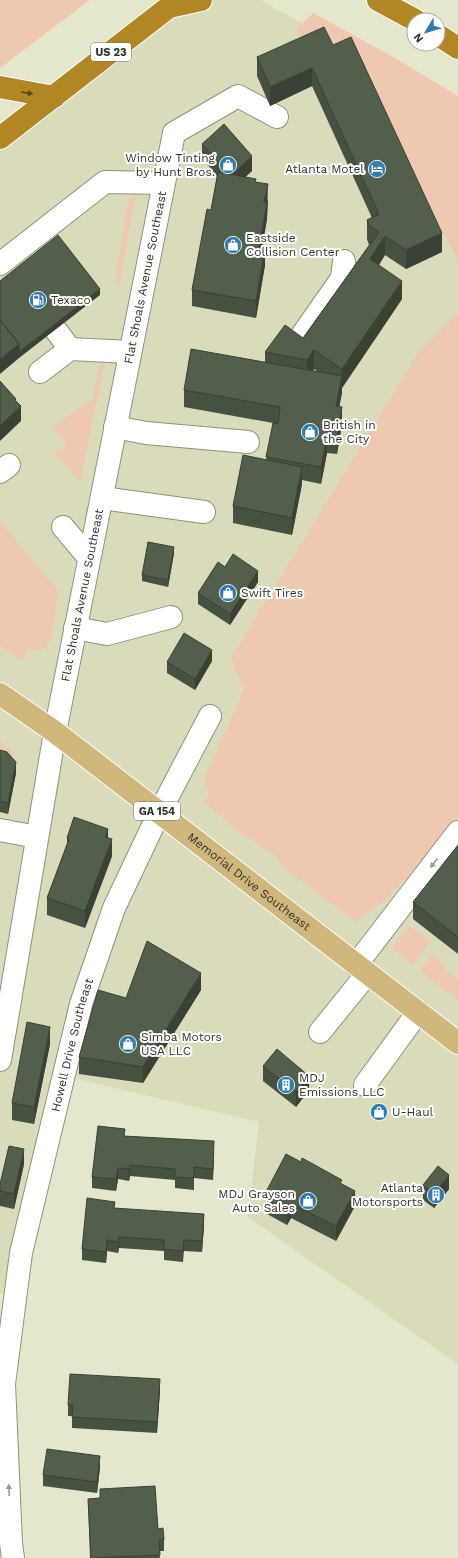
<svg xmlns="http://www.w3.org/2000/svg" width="458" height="1558" viewBox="0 0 458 1558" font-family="'Work Sans',sans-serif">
<rect width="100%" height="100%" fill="#e5e7cd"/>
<path fill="#d9dbba" d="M170,0H260L458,109V1364L248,1217L259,1122L64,1076L16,1293L0,1294V127Z"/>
<path fill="#eec9af" d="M0,0H90L0,68Z
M313,13L395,58L458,96V262L390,128L307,45L296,29Z
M136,195L119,286L115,281L128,200Z
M458,314V816L422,861L387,898L356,922L289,872L272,853L237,831L204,801L209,794L204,783L207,772L244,690L231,658L420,350Z
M105,364L80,481L54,453L67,445L53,427L92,399L99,366Z
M0,521L59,592L50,642L41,651L35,649L26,651L23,660L17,658L0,646Z
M0,740L15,755L8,758L0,751Z
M409,925L431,941L413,965L391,948Z
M432,955L445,965V970L458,979V1000L420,971Z"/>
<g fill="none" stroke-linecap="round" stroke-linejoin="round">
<defs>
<g id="minor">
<path d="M0,264L105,182L163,183"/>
<path d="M55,329L70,349"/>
<path d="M300,338L342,278L344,261"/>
<path d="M40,372L70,349L130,352"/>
<path d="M115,427L146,433L248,442"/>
<path d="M0,472L9,465"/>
<path d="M102,498L204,512"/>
<path d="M63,527L89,558"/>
<path d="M75,628L107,634L171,617"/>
<path d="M0,830L37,837"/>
<path d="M356,965L458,832"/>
<path d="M320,1032L367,974"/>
<path id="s1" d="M0,1060L55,732L174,133L238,96L277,117"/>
<path d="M365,1085L418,1012"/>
<path d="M4,1384L11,1543L13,1558"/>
<path id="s2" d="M0,1396L4,1384L21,1253L81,1004L114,908L159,813L210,716"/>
</g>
<g id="major">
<path id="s3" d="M0,694L55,732L458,1043"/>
</g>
<path id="highway" d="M378,0L415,20
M169,7L201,0
M438,35L458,48
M0,87L54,97
M0,138L178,0"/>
</defs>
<use href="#minor" stroke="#90927a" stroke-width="24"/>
<use href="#major" stroke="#fff" stroke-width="24"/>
<use href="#highway" stroke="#fff" stroke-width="24"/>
<use href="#minor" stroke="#fff" stroke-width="22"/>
<use href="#major" stroke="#d0b77b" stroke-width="22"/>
<use href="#highway" stroke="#b18723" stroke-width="22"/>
</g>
<path fill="#465241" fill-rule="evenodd" d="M333,45L442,252L406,269L385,255L379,265L402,299L342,388V393L339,407L342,424L337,454L327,453L321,484L302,480V484L292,535L233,523V506L266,460L273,423L184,407V390L265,362V352L303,338L369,245L367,239V220L372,218L312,86L270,106L257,76V57ZM314,369L318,372L313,371Z
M202,144L252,171L245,177L256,182L268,201L267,219L262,248L265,265L256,318L192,306V290L211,210L217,176L202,158Z
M174,553L168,587L142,581V575Z
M225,567L258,582L230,625L198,604V593Z
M212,661L195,690L167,673V662Z
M0,750L16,773L8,814L0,812Z
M108,837L112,856L85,928L47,915V898L67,846V838Z
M458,845V954L413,919V902Z
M201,990L143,1083L79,1074V1057L126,998Z
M50,1044L34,1124L12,1120V1103Z
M263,1066L309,1090L296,1107L263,1081Z
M125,1136L214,1152L213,1180L194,1178V1190L175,1188V1180L130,1176L129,1181L118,1179L116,1191L92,1188V1177Z
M301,1162L342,1184L355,1206L336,1241L291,1218L287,1225L267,1214V1190Z
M24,1164L14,1209L0,1206V1184Z
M423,1185L449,1189L434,1208L423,1200Z
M115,1208L204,1225L202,1252L184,1251L183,1262L164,1260V1251L119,1248L118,1253L107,1251L106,1263L82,1260V1249Z
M160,1390L157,1433L72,1428V1416H68V1405Z
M100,1467L97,1493L43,1486V1475Z
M100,1489L158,1529L164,1540V1551H159L160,1558H90L88,1499L100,1498Z"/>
<path fill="#394235" d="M312,68V86L270,106V87Z
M252,156V171L230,191V176Z
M268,184L267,219L259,264V247L264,202Z
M442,233V252L406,269V250Z
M385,236V255L370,277V259Z
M265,248V265L256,318V301Z
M402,281V299L342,388V369Z
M100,289V295L19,358V352Z
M19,344V358L0,374V359Z
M314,350V369L307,379V360Z
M342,376V393L336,423V406Z
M16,399V411L21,406V421L0,441V426Z
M342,407V424L337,454V438Z
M327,436V453L321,484V467Z
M302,467V484L292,535V518Z
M174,547V553L168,587V580Z
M258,571V582L230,625V614Z
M212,650V661L195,690V679Z
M16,762V773L8,814V803Z
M108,829V846L105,837Z
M112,839V856L85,928V911Z
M201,973V990L143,1083V1067Z
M50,1027V1044L34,1124V1107Z
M309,1076V1090L296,1107V1092Z
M214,1141V1152L213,1180V1169Z
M24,1149V1164L14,1209V1194Z
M130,1165V1176L129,1181V1169Z
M118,1168V1179L116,1191V1179Z
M449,1175V1189L434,1208V1194Z
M355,1191V1206L336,1241V1226Z
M291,1204V1218L287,1225V1211Z
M204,1214V1225L202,1252V1241Z
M119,1237V1248L118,1253V1242Z
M107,1240V1251L106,1263V1252Z
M160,1379V1390L157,1433V1422Z
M100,1456V1467L97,1493V1482Z"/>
<path fill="#515f4c" stroke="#394235" d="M324,27L333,45L351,37L442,233L406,250L385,236L370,259L402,281L342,369L314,350L307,360L265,352L285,325L303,338L379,232L369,225L367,220L379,214L312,68L270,87L257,57Z
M224,124L252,156L232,175L229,174L202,144Z
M218,172L256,179L255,182L268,184L264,202L267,203L259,247L265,248L256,301L192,290L207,209L211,210Z
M58,235L100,289L19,352V344L0,320V281Z
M0,320L19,344L0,359Z
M191,349L342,376L336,406L342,407L337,438L327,436L321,467L266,457L273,423L278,424L280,407L184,390Z
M0,381L16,399L15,400L21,406L0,426Z
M243,455L302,467L292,518L233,506Z
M148,542L174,547L168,580L142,575Z
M233,554L258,571L230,614L198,593L218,562L225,567Z
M184,633L212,650L195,679L167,662Z
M0,750L7,752L16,762L8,803L0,801Z
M74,817L108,829L105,837L112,839L85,911L47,898L69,839L67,838Z
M458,845V937L413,902Z
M147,941L201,973L143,1067L79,1057L98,990L126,998Z
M27,1022L50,1027L34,1107L12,1103Z
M277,1049L309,1076L296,1092L263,1066Z
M98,1126L125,1129L124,1136L214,1141L213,1169L194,1167V1178L175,1177V1169L130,1165L129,1169L118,1168L116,1179L92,1177Z
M9,1146L24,1149L14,1194L0,1191V1184Z
M286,1154L301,1162L302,1158L342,1180L340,1183L355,1191L336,1226L291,1204L287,1211L267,1200L271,1192L267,1190Z
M438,1166L449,1175L434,1194L423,1185Z
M87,1198L115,1202L114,1208L204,1214L202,1241L184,1240L183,1251L164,1249V1240L119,1237L118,1242L107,1240L106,1252L82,1249Z
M70,1374L160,1379L157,1422L72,1417L73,1405H68Z
M47,1449L100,1456L97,1482L43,1475Z
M155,1486L158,1529L163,1528L164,1540H159L160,1555L91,1558L88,1499L100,1498V1489Z"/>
<defs><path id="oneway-solid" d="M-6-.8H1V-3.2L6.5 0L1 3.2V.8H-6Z"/></defs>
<use fill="#524828" href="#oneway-solid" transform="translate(27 93) rotate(9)"/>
<g fill="#999994">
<use href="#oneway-solid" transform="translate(434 863) rotate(128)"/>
<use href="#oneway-solid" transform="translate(9 1490) rotate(-92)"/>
</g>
<defs>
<symbol id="shop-disc" viewBox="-11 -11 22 22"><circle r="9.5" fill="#2f7caf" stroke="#fff"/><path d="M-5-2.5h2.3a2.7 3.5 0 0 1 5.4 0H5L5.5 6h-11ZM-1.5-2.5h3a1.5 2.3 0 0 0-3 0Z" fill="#fff"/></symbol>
<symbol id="hotel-disc" viewBox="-11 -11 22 22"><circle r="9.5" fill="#2f7caf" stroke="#fff"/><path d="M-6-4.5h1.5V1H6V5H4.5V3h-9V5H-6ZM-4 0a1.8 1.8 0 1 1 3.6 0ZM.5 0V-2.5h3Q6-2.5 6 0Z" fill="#fff"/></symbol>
<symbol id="fuel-disc" viewBox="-11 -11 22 22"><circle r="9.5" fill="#2f7caf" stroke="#fff"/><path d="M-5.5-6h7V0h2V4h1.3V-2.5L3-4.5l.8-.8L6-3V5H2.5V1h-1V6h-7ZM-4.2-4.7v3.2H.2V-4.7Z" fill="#fff"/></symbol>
<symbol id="building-disc" viewBox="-11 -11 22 22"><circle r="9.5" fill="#2f7caf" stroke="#fff"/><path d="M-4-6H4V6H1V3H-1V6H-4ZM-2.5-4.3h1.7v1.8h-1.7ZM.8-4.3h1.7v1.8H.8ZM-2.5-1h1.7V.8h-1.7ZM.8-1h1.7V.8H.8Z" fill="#fff"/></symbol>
</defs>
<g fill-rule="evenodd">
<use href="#shop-disc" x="218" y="155" width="20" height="20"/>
<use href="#hotel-disc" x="367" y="159" width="20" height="20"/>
<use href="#shop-disc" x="223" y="235" width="20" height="20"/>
<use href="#fuel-disc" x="28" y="290" width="20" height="20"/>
<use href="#shop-disc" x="300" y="422" width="20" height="20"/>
<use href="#shop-disc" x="218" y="583" width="20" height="20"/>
<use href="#shop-disc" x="118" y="1034" width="20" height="20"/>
<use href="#building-disc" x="276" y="1075" width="20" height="20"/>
<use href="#shop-disc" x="369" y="1102" width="20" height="20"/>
<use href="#building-disc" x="426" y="1185" width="20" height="20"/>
<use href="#shop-disc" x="298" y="1191" width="20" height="20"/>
</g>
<g text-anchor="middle" stroke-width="4" stroke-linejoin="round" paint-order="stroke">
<g fill="#fff" stroke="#707069" stroke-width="1">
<rect x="91" y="43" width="40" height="18" rx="3"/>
<rect x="134" y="802" width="46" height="18" rx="3"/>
</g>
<g font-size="11" font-weight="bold" fill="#333329">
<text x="111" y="56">US 23</text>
<text x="157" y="815">GA 154</text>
</g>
<g font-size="12" fill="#333329" stroke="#fff" text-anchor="start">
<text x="215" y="162" text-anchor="end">Window Tinting<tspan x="215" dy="14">by Hunt Bros.</tspan></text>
<text x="364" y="173" text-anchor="end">Atlanta Motel</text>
<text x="246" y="242">Eastside<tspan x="246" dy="14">Collision Center</tspan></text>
<text x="51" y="304">Texaco</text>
<text x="323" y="429">British in<tspan x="323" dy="14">the City</tspan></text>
<text x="241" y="597">Swift Tires</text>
<text x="141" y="1041">Simba Motors<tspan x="141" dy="14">USA LLC</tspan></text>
<text x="299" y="1082">MDJ<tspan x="299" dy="14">Emissions LLC</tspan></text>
<text x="392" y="1116">U-Haul</text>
<text x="423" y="1192" text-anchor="end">Atlanta<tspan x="423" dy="14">Motorsports</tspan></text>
<text x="295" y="1198" text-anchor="end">MDJ Grayson<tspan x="295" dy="14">Auto Sales</tspan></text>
</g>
<g font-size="12" fill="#333329" stroke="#fff">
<text dy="4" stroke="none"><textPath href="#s1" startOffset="796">Flat Shoals Avenue Southeast</textPath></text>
<text dy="4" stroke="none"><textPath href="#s1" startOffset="472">Flat Shoals Avenue Southeast</textPath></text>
<text dy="4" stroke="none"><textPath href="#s3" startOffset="312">Memorial Drive Southeast</textPath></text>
<text dy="4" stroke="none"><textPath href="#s2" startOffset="359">Howell Drive Southeast</textPath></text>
</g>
</g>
<g transform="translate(426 32) rotate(232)"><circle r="19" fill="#ffffff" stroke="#adada9"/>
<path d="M0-3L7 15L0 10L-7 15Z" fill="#2f7caf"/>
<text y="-6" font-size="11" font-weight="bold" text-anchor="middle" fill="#333329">N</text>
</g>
</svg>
